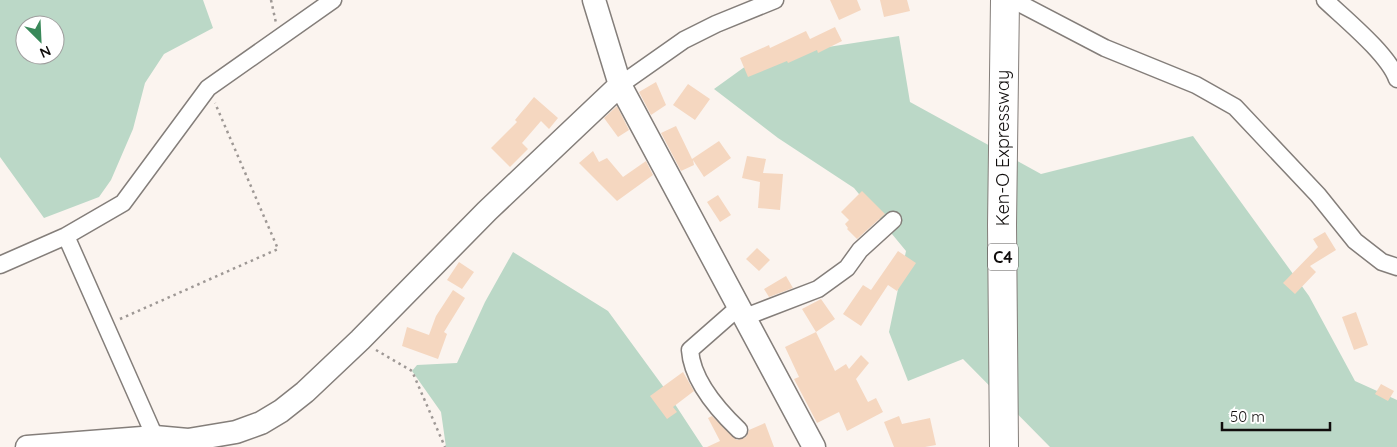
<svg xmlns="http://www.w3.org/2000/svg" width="1397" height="447" viewBox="0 0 1397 447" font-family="Quicksand,sans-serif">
<rect width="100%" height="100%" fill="#fbf4ef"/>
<path fill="#bbd8c7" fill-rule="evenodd" d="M0,0H203L213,28L164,54L145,83L133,129L111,180L99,197L44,218L0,157ZM25,25H55V55H25Z
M899,36L910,102L1041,174L1193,136L1309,296L1355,381L1397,400V447H1050L963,359L908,381L889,332L906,251L854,188L778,138L714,89L757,58Z
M513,252L608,311L665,389L703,447H446L441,412L412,371L417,365L457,363L485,302Z"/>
<path fill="#f5d7c0" d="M830,0H857L861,10L839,20Z
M880,0H907L910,11L884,17Z
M835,27L842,41L818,53L817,50L788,63L787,61L748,77L740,58L769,45L770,48L806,31L810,39Z
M656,82L666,105L651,115L639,92Z
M688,84L710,99L695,120L673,105Z
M534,97L558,118L549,129L541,121L522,143L528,149L510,167L491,148L517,122L515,120Z
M617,106L629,130L618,137L604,118Z
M676,126L692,159L719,141L731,158L704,177L693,160L694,165L681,171L661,133Z
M593,151L599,162L607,158L623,177L646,161L653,175L617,201L579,163Z
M747,156L766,159L763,173L783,174L780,210L758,208L760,182L742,178Z
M862,191L885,214L857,239L847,229L848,228L845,224L849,220L841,212Z
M718,195L731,215L720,222L707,202Z
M1325,232L1336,250L1310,266L1316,272L1295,294L1283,283L1318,247L1313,239Z
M757,248L770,260L759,271L746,259Z
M898,251L916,263L897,291L888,285L861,326L843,314L863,285L871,290Z
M459,262L474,272L462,289L447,280Z
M786,276L793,288L769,297L764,289Z
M453,290L465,298L444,332L447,334L438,359L402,346L407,327L429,335L436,316Z
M821,299L835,319L816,332L802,309Z
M1356,312L1368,345L1354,350L1342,317Z
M816,332L835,371L846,364L849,369L861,355L869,363L856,379L868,402L876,398L883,412L847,431L839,412L817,423L794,379L799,377L785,347Z
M683,372L694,391L673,407L677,412L667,419L650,396Z
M1381,384L1394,391L1388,401L1375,394Z
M712,416L737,440L746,437L749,430L765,423L774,447H707L720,441L708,418Z
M899,416L902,424L930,418L936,445L925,447H894L884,422Z"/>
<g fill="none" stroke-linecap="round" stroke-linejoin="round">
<defs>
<path id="street" d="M1013,0L1105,48L1196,85L1235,107L1318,195L1355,241L1382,262L1397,267
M1325,0C1345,19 1388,54 1397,79
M620,85L684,40L716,24L775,0
M66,236L155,437
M0,265L66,236L123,203L208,88L333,0
M745,317L818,289L847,268L860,250L893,220
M739,430C718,410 692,380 690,350L739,307"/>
<path id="secondary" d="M594,0L620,85L814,447
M27,447L155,437L188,440L236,432L261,423L281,411L305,392L360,340L487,211L620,85"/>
<path id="highway" d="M1004,447L1002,225L1005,0"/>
</defs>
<use href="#street" stroke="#847e7a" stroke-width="19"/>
<use href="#secondary" stroke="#847e7a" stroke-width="25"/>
<use href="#highway" stroke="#847e7a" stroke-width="30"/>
<path stroke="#9e9895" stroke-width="2.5" stroke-dasharray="2.5 4" stroke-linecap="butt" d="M271,0L276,23
M120,319L278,249L215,103
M376,350L412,371L445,447"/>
<use href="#street" stroke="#fff" stroke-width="16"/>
<use href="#secondary" stroke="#fff" stroke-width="22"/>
<use href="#highway" stroke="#fff" stroke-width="28"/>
</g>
<g text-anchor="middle" stroke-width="5" stroke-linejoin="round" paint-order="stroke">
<rect fill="#fff" stroke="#585655" stroke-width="1" x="988" y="243.5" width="30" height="27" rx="4"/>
<g font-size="16" font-weight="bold" fill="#100d0c">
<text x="1003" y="263">C4</text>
</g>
<g font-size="18" fill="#100d0c" stroke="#fff">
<text transform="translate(1003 148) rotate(-90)" y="6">Ken-O Expressway</text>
</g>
</g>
<g transform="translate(40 40) rotate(156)"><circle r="24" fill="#ffffff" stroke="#9f9e9e"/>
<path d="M0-4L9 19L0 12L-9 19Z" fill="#39895a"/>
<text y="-8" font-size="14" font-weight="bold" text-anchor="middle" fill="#100d0c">N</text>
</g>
<path d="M1222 422v8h108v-8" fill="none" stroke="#100d0c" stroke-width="2.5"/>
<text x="1230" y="422" font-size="15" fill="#100d0c" stroke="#ffffff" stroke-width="4" paint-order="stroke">50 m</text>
</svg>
